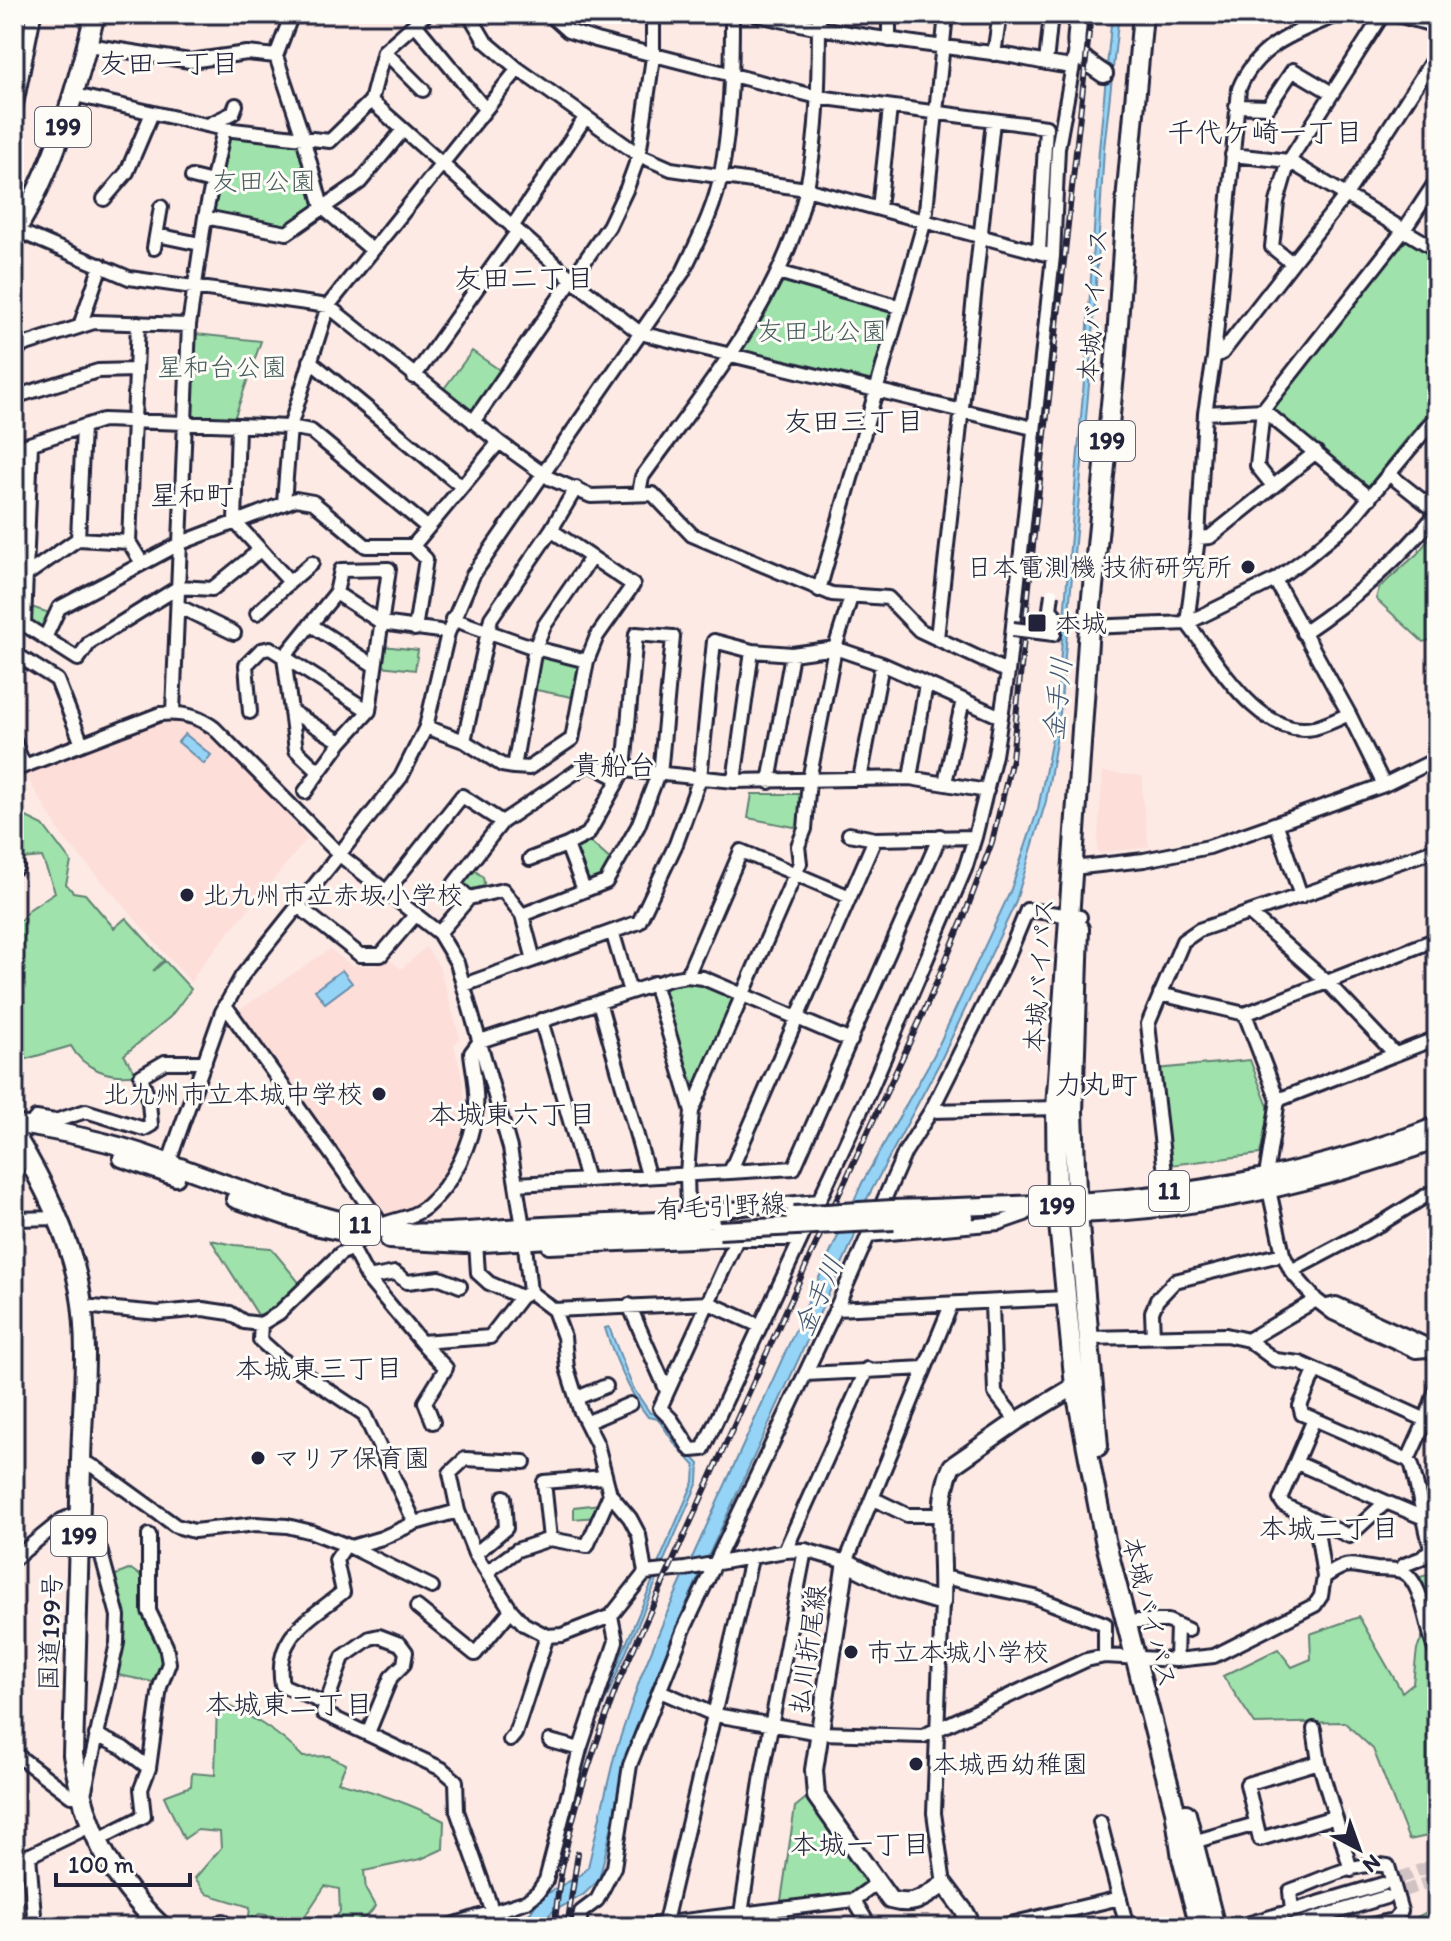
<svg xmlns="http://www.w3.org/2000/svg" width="1451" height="1941" viewBox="0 0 1451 1941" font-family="Itim,'Klee One',sans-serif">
<rect width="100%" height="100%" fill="#fdeae5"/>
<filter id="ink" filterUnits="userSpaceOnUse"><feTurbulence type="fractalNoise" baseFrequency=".0125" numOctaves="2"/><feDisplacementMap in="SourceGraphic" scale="16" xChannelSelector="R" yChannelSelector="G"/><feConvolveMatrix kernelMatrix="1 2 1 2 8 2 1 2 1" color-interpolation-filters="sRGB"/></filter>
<g filter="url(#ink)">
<path fill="#fdded9" d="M163,717L182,718L212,732L285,808V812L307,839L200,967L191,983L63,837L24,773L68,752Z
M1103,772L1143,776L1142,795L1149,847L1099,853L1097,849Z
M426,947L439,966L460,1038L454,1045L463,1082L466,1113L457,1147L438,1185L411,1211L392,1218L380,1215L235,1013L330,949L351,965L375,966L384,955L401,969Z"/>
<path fill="#a0e2ab" stroke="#618273" stroke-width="2" d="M228,133L301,140L316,207L287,231L209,216Z
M1404,236L1437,255V401L1367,488L1273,413L1279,400Z
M786,281L893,309L875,378L870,383L739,350L777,286Z
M196,334L261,341L234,419L194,417L191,413Z
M472,351L501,371L471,412L443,390Z
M1437,529V638L1423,642L1376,599L1379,588L1417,554Z
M28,606L53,614L45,631L28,625Z
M383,646L418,650L415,670L381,666Z
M539,653L583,665L577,698L531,689Z
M752,794H800L799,828L748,818Z
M14,811L43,825L71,862L66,884L73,892L85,894L114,928L126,918L164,960L153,971L165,961L191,989L170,1017L124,1055L136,1074C111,1079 83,1069 71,1046L19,1061L14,1055V928L30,909L55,892L42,857L21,859L14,851Z
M587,839L613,862L603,878L584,884L572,850L575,844Z
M472,868L483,877L485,889L469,892L460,883Z
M694,981L736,997L695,1092L689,1091L659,987Z
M1250,1060L1269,1109L1260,1154L1162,1166L1156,1069Z
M211,1240L234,1245L271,1248L302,1286L270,1312L258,1315Z
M601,1504L596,1517L574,1519V1507Z
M131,1569L146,1580L164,1648L158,1683L113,1674L111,1577Z
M1427,1575L1437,1576V1834L1409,1840L1373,1749L1344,1722L1255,1724L1223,1676L1278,1649L1292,1667L1311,1659L1310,1634L1359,1617L1402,1692L1413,1683L1417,1649L1424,1633L1412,1587L1413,1579Z
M217,1701C250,1715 278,1731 303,1757L329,1756L346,1764L338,1782C376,1792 410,1803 444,1821L443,1849L421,1859L364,1871L366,1890L375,1906C369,1919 349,1927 335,1927L331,1923L340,1912L339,1889L325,1886L299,1925L279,1927L273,1916L259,1914L248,1925L250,1907L207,1894L195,1878L221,1848L220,1832L197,1830L184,1839L164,1796L191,1786L192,1773L215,1775Z
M810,1795L869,1881L852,1896L781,1901L795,1807Z
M1437,1907V1927H1397Z"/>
<path fill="#95d4f6" stroke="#678dab" stroke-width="2" d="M14,14H31L14,105Z
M1112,14H1119L1104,149L1092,350L1059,724L1046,801L1015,904L939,1064L861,1210L854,1238L680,1618L652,1688L620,1792L599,1880L583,1895L552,1912L538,1927H512L531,1912L542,1895L589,1732L655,1575H659L594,1727L561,1858L548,1893L582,1874L588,1867L615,1753L641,1676L667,1613L862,1183L934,1055L1010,892L1038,809L1055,723L1086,358L1099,150Z
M185,734L211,755L204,764L178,742Z
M342,970L352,983L325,1003L315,990Z
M609,1327L633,1388L650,1413L660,1414L678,1441L699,1464L698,1482L662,1565L658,1564L694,1481L695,1466L675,1444L658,1419L648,1417C631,1396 613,1355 605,1328Z"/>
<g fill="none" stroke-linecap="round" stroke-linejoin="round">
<path stroke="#d1c2c3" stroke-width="12" stroke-dasharray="12 6" stroke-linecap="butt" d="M1383,1884L1437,1864
M1387,1897L1437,1879"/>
<defs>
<path id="minor" d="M469,14L485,41L518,69L639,155L671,169L806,189L1053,256
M549,14L568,31L596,40L818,97L1046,127L1039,252
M754,14C833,33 912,43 992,53C1017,56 1041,63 1066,66
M1296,14L1304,28
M1340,14C1298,31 1256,45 1239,89L1214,357L1205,413L1198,538L1187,623C1217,661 1259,739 1314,728C1326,725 1338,719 1349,714
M1383,14L1289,161L1277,202L1272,247L1292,263L1346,195L1437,53
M1394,14L1437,26
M415,24L485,109
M889,40V14
M88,45L190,61L247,53L276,56L303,137L322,207L372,250
M384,51L423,90
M994,54L1000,14
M276,56L292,14
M1046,63L1051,14
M75,95L224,129L330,141L371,101L384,51L426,14
M371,101L573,280L640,333L1033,428
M1236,106L1268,107L1293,70L1332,93
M15,110L34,14
M208,125L233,113L236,105
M1232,155L1289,161L1437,250
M192,177L212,182
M14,197L31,201
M104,199L127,172L152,113
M879,208L890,108
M205,217L287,233L360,182L403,130
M512,227L585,118
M16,230L129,278L328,306L499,442L549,478L591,496L653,494L692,535L832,594L888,598L919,630L1008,672
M157,235L200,244
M154,248L161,207
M778,272L900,307
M138,323L129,542L142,563
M80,326L101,265
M14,348L94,322L189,325
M1214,357L1222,353L1292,263
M310,361L461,486
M414,377L517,232
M14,397L98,371L135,370
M1205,413L1263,410L1370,498
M473,422L609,226L627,188L639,155L653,57V14
M238,427L235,522L290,582L257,613
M14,449L103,420L290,427L311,431L428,528
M1390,475L1437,512
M1273,486L1257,466L1263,410L1404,230L1437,180
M639,493L642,477C695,403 762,323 793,236C819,166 819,88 819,14
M284,502L290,427L328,306L518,69
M1198,538L1210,537L1316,452
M78,539L83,427
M413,546L426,559L415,629
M389,569L369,711L341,742L319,772L296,750L284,657L336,593L341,570Z
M26,575L78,539L129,542
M1275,580L1349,714L1384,785
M290,582L312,563
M819,590L925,220L946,14
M336,593L382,623L439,631
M178,606L234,633
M14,618L78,659L90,642L179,587L212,589L260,550
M452,619L535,648L587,661L597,636L633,585L551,530L576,488
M24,624L31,444
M311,625L375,666
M1089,627L1187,623L1275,580L1306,558L1350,521L1437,416
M1303,633C1355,598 1398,561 1437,513
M45,638L59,608L181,543L296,499L313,502L366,546H413L499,442
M937,638L993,121
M14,653L57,680L82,744
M291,711L341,742
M173,712L189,325L205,217L224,129
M250,712L246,665L261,650L270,648L369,711
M426,727L464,741L491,618L551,530
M14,741L24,766
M464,741L502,765L514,767L535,648L544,626L591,558
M514,767L529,768L572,739L587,661
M14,770L160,714C180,712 198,716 214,728L341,856L439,933L457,963L510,1148L523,1227L530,1292L554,1310L709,1303L760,1326
M624,770L734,781L910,778L987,791
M910,778L926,684
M860,779L882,664
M734,781L752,651
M769,782L792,654
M945,783L963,700
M305,792L319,772
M1277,825L1301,896
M849,834L875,839
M530,859L567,845
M14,863L17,867
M1073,868L1144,860L1209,847L1384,785L1437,759
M584,890L567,845L588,834L624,770L636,634L673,637L660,775
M386,892L462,796L502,822L589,763L617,778
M469,898L503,890L522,915
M298,906L360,955H381L416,914
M1249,913L1327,982L1395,1054
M439,933L469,898L454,884L502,822
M613,934L630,992
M534,960L522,915L606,882L638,826L658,774
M687,976L741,851L850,897
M654,983L692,1111
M464,985L639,922L676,844L700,778L714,641L752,651L792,654L835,648L882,664L1001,717
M1160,994L1245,1014L1437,939
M599,1002L648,1175
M225,1005L377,1218L375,1228
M1245,1014L1278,1100L1266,1176L1283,1254L1291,1271L1316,1300L1333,1313L1416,1351L1427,1350
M541,1020L587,1180
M1278,1100L1437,1038
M931,1111L1056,1108
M29,1127L36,1118L55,1121L86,1111L144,1129L151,1125L149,1102L141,1076L165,1062H205
M166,1170L222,1012L242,976L401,777L426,727L448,633L473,575L683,272C698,240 715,208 721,174C731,121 732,67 732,14
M730,1172L794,1168L940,836
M517,1184L730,1172L875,839L975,837
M1167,1191L1148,1024L1183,941L1199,930L1437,849
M818,1201L688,1213L687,1173L692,1111L800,863L798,846L805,829L809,780L835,648L851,597
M14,1219L59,1218
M868,1235L999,1223L1025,1214
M801,1239H737L660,1408L671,1419L691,1450L703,1449L870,1091L965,869L975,837L995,755L1008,672L1053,256L1058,148L1076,49
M476,1243L478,1273L489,1283L521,1297
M549,1247L737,1239
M352,1248L369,1280L421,1342L490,1337L521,1297L530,1292
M1291,1271L1382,1223L1437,1189
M368,1278L395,1273L407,1282L440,1278L460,1286
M992,1303L995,1393L1017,1421
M629,1305L667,1391
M82,1306L159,1313L203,1309L230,1313L244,1322L261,1324L279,1313L340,1254C354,1249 361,1236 375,1228C391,1219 410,1220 426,1207C453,1184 472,1144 476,1109C478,1091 473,1071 471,1053L480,1041L670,979L687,976L703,978L851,1041
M1327,1306L1336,1304L1422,1343L1427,1350L1437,1355
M836,1309L1065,1298
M554,1310L564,1337L567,1368L580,1410L597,1444L610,1494L630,1518L639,1535L645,1573
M261,1324L260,1340L280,1358L364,1414L415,1523
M1153,1337L1152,1312L1157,1300L1175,1281L1283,1254
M1088,1338L1226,1335L1248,1340L1275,1360L1300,1363L1426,1420
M1248,1340L1316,1300
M421,1342L446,1368L425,1402L433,1422
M1315,1371L1300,1406L1302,1414L1314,1419L1280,1499L1284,1505L1349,1536L1386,1502L1424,1518
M806,1374L925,1368
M577,1398L606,1386
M1314,1419L1408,1460
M588,1422L630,1404
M81,1461L96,1468L176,1526L194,1531L256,1524L287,1526L312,1532L351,1547L382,1538L415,1523L458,1511L475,1554L511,1610L524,1624L547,1636L562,1635L611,1616L645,1573L685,1569L785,1551L805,1550L846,1562L951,1305
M1297,1463L1386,1502
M604,1477L544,1482L550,1539L587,1546L610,1494
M872,1498L907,1515H943
M458,1511L450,1473L465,1459L524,1462
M1316,1523L1324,1577
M351,1547L432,1587
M785,1551L867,1369
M475,1554L506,1528L504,1497
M14,1559L62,1520L81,1512
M1401,1571L1404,1565L1422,1558L1431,1549L1412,1465L1408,1460L1426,1420L1437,1386
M487,1572L517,1550L550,1539
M943,1577L1035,1597L1105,1624V1656
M942,1602L934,1813L944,1884
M417,1607L475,1654L511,1610
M1136,1621H1168L1188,1630
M1176,1660L1177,1625
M660,1691L715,1715L820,1733L923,1736L1086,1660L1105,1656L1176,1660L1214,1656L1315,1605L1321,1596L1324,1577C1351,1560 1347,1565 1376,1569C1384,1569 1394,1569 1401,1571C1424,1580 1427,1634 1437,1655
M326,1704L282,1685C273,1636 310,1619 343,1592L336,1560L346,1545
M1314,1729L1319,1762
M368,1733L391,1677L404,1664L406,1652L400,1644L379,1636L370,1638L343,1657L323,1713L442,1769L456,1781L457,1811L492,1910
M96,1735L123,1748L149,1768L160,1687L169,1663L166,1646L149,1611V1535
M510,1740L515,1734L547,1636
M550,1741L580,1749
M14,1753L71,1796H80L85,1790L117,1643L118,1616L100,1549L78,1553
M1334,1817L1260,1839L1247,1784L1319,1762L1351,1870
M1100,1822L1127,1927
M97,1840L144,1816L141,1789L149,1768
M1193,1842L1256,1824
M29,1855L35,1927
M14,1863L90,1826
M854,1900L876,1884
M1292,1911L1290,1891C1319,1881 1358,1859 1388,1866L1401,1911L1394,1920L1362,1927
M223,1921L229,1927
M665,1922L751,1559
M446,1927L527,1901L538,1892L546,1880L580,1749L616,1641L611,1616
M579,1927L581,1912L597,1900L614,1867L630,1765L684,1629L836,1309L905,1152L931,1111L1005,963L1027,910L1080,917
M635,1927L854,1900L870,1927
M739,1927L763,1768L805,1550
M998,1927L1120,1898
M1237,1927L1383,1884
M1288,1927L1386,1897"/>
<path id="major" d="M1079,14C1075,53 1071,52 1104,74
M14,1124C62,1132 110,1141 156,1158C230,1185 303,1215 381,1229C428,1237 479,1229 526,1227C591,1223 656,1221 721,1219
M122,1158L176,1177
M235,1199L314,1226L343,1232
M892,1209C953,1207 1014,1206 1075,1202C1198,1195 1323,1170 1437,1126
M1068,1214C1194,1212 1319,1183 1437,1140
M894,1221L965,1217
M389,1240L465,1244L706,1230
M973,1927L965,1912L944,1884C923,1898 915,1907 890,1900L816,1796L814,1770L846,1562L899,1589L942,1602C944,1562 935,1501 952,1466L1017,1421L1075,1386"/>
<path id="highway" d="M1143,14L1127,190L1116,354L1089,627L1056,1108L1057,1203L1075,1386L1105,1540L1175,1810L1182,1858L1200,1927
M14,233C56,166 76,89 95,14
M1079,929L1073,1112L1076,1190L1098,1446
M14,1134C44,1184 69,1234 80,1291C90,1347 82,1406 81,1462C79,1560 75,1658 73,1755C85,1827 109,1877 162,1927
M1186,1814L1215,1927"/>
</defs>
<use href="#minor" stroke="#22223b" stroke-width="18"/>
<use href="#major" stroke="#22223b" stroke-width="22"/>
<use href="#highway" stroke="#22223b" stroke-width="24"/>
<use href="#minor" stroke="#fdfcf7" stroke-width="12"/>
<use href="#major" stroke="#fdfcf7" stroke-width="16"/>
<use href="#highway" stroke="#fdfcf7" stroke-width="18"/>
<defs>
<path id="rail" d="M555,1927C559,1845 590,1759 618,1683L815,1246L925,1009L964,917L992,842L1012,759L1034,535L1091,14
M567,1927L578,1853"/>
</defs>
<use href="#rail" stroke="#22223b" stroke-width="6"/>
<use href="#rail" stroke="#fdfcf7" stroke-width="3" stroke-dasharray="9" stroke-linecap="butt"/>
<defs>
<path id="minor-bridge" d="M1013,629L1054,634L1055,615L1050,609L1052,594"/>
<path id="major-bridge" d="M794,1215L892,1209
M719,1230L894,1221"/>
</defs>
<use href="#minor-bridge" stroke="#22223b" stroke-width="18" stroke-linecap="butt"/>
<use href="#major-bridge" stroke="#22223b" stroke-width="22" stroke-linecap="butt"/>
<use href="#minor-bridge" stroke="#fdfcf7" stroke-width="12"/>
<use href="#major-bridge" stroke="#fdfcf7" stroke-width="16"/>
</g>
</g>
<g fill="#22223b" stroke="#fdfcf7" stroke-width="3">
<circle cx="1248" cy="567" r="8"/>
<rect x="1027" y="613" width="20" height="20" rx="4"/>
<circle cx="187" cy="895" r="8"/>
<circle cx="379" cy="1094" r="8"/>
<circle cx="258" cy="1458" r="8"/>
<circle cx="851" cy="1652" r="8"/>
<circle cx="916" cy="1764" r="8"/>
</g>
<g text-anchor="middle" stroke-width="6" stroke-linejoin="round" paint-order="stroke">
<g fill="#fdfcf7" stroke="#646373" stroke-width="2">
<rect x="35" y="107" width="56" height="40" rx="6"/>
<rect x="1079" y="421" width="56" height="40" rx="6"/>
<rect x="1149" y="1171" width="40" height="40" rx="6"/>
<rect x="1029" y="1186" width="56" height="40" rx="6"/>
<rect x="340" y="1205" width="40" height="40" rx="6"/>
<rect x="51" y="1516" width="56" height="40" rx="6"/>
</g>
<g font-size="24" font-weight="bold" fill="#22223b">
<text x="63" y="135">199</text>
<text x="1107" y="449">199</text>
<text x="1169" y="1199">11</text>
<text x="1057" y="1214">199</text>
<text x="360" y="1233">11</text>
<text x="79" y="1544">199</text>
</g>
<g font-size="26" fill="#485c5d" stroke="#fdfcf7">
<text x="264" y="190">友田公園</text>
<text x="822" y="340">友田北公園</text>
<text x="222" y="376">星和台公園</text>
</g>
<g font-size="26" fill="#22223b" stroke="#fdfcf7">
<text transform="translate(1093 305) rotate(-86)" y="9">本城バイパス</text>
<text transform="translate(1039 975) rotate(-86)" y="9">本城バイパス</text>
<text transform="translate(721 1206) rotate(-3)" y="9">有毛引野線</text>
<text transform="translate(1150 1612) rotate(76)" y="9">本城バイパス</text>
<text transform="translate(50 1632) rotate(-88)" y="9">国道199号</text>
<text transform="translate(808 1649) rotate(-82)" y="9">払川折尾線</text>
</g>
<g font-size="26" fill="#22223b" stroke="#fdfcf7" text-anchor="start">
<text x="1232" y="576" text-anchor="end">日本電測機 技術研究所</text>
<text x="1055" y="632">本城</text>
<text x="203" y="904">北九州市立赤坂小学校</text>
<text x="363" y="1103" text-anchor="end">北九州市立本城中学校</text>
<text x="274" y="1467">マリア保育園</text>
<text x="867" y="1661">市立本城小学校</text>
<text x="932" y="1773">本城西幼稚園</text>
</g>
<g font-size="28" fill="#22223b" stroke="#fdfcf7">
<text x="169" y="73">友田一丁目</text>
<text x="1265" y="142">千代ケ崎一丁目</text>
<text x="524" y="288">友田二丁目</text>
<text x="854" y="431">友田三丁目</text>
<text x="192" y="505">星和町</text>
<text x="614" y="775">貴船台</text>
<text x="1096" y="1094">力丸町</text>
<text x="512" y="1124">本城東六丁目</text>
<text x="319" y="1378">本城東三丁目</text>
<text x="1329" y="1538">本城二丁目</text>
<text x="289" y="1714">本城東二丁目</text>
<text x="860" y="1854">本城一丁目</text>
</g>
<g font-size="28" font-style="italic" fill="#445773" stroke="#fdfcf7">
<text transform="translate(1057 699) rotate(-84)" y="10">金手川</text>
<text transform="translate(818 1296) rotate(-66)" y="10">金手川</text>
</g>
</g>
<rect width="1451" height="1941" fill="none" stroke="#fdfcf7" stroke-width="48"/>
<rect x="24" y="24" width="1403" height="1893" fill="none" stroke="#22223b" stroke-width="3" filter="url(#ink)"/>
<g transform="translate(1359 1849) rotate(139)" stroke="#fdfcf7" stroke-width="6" paint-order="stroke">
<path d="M0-6L14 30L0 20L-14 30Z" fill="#22223b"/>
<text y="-12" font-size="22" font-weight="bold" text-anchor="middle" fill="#22223b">N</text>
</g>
<path d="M56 1873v12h134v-12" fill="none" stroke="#22223b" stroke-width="4"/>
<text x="68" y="1873" font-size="24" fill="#22223b" stroke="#fdfcf7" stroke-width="6" paint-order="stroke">100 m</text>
</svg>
